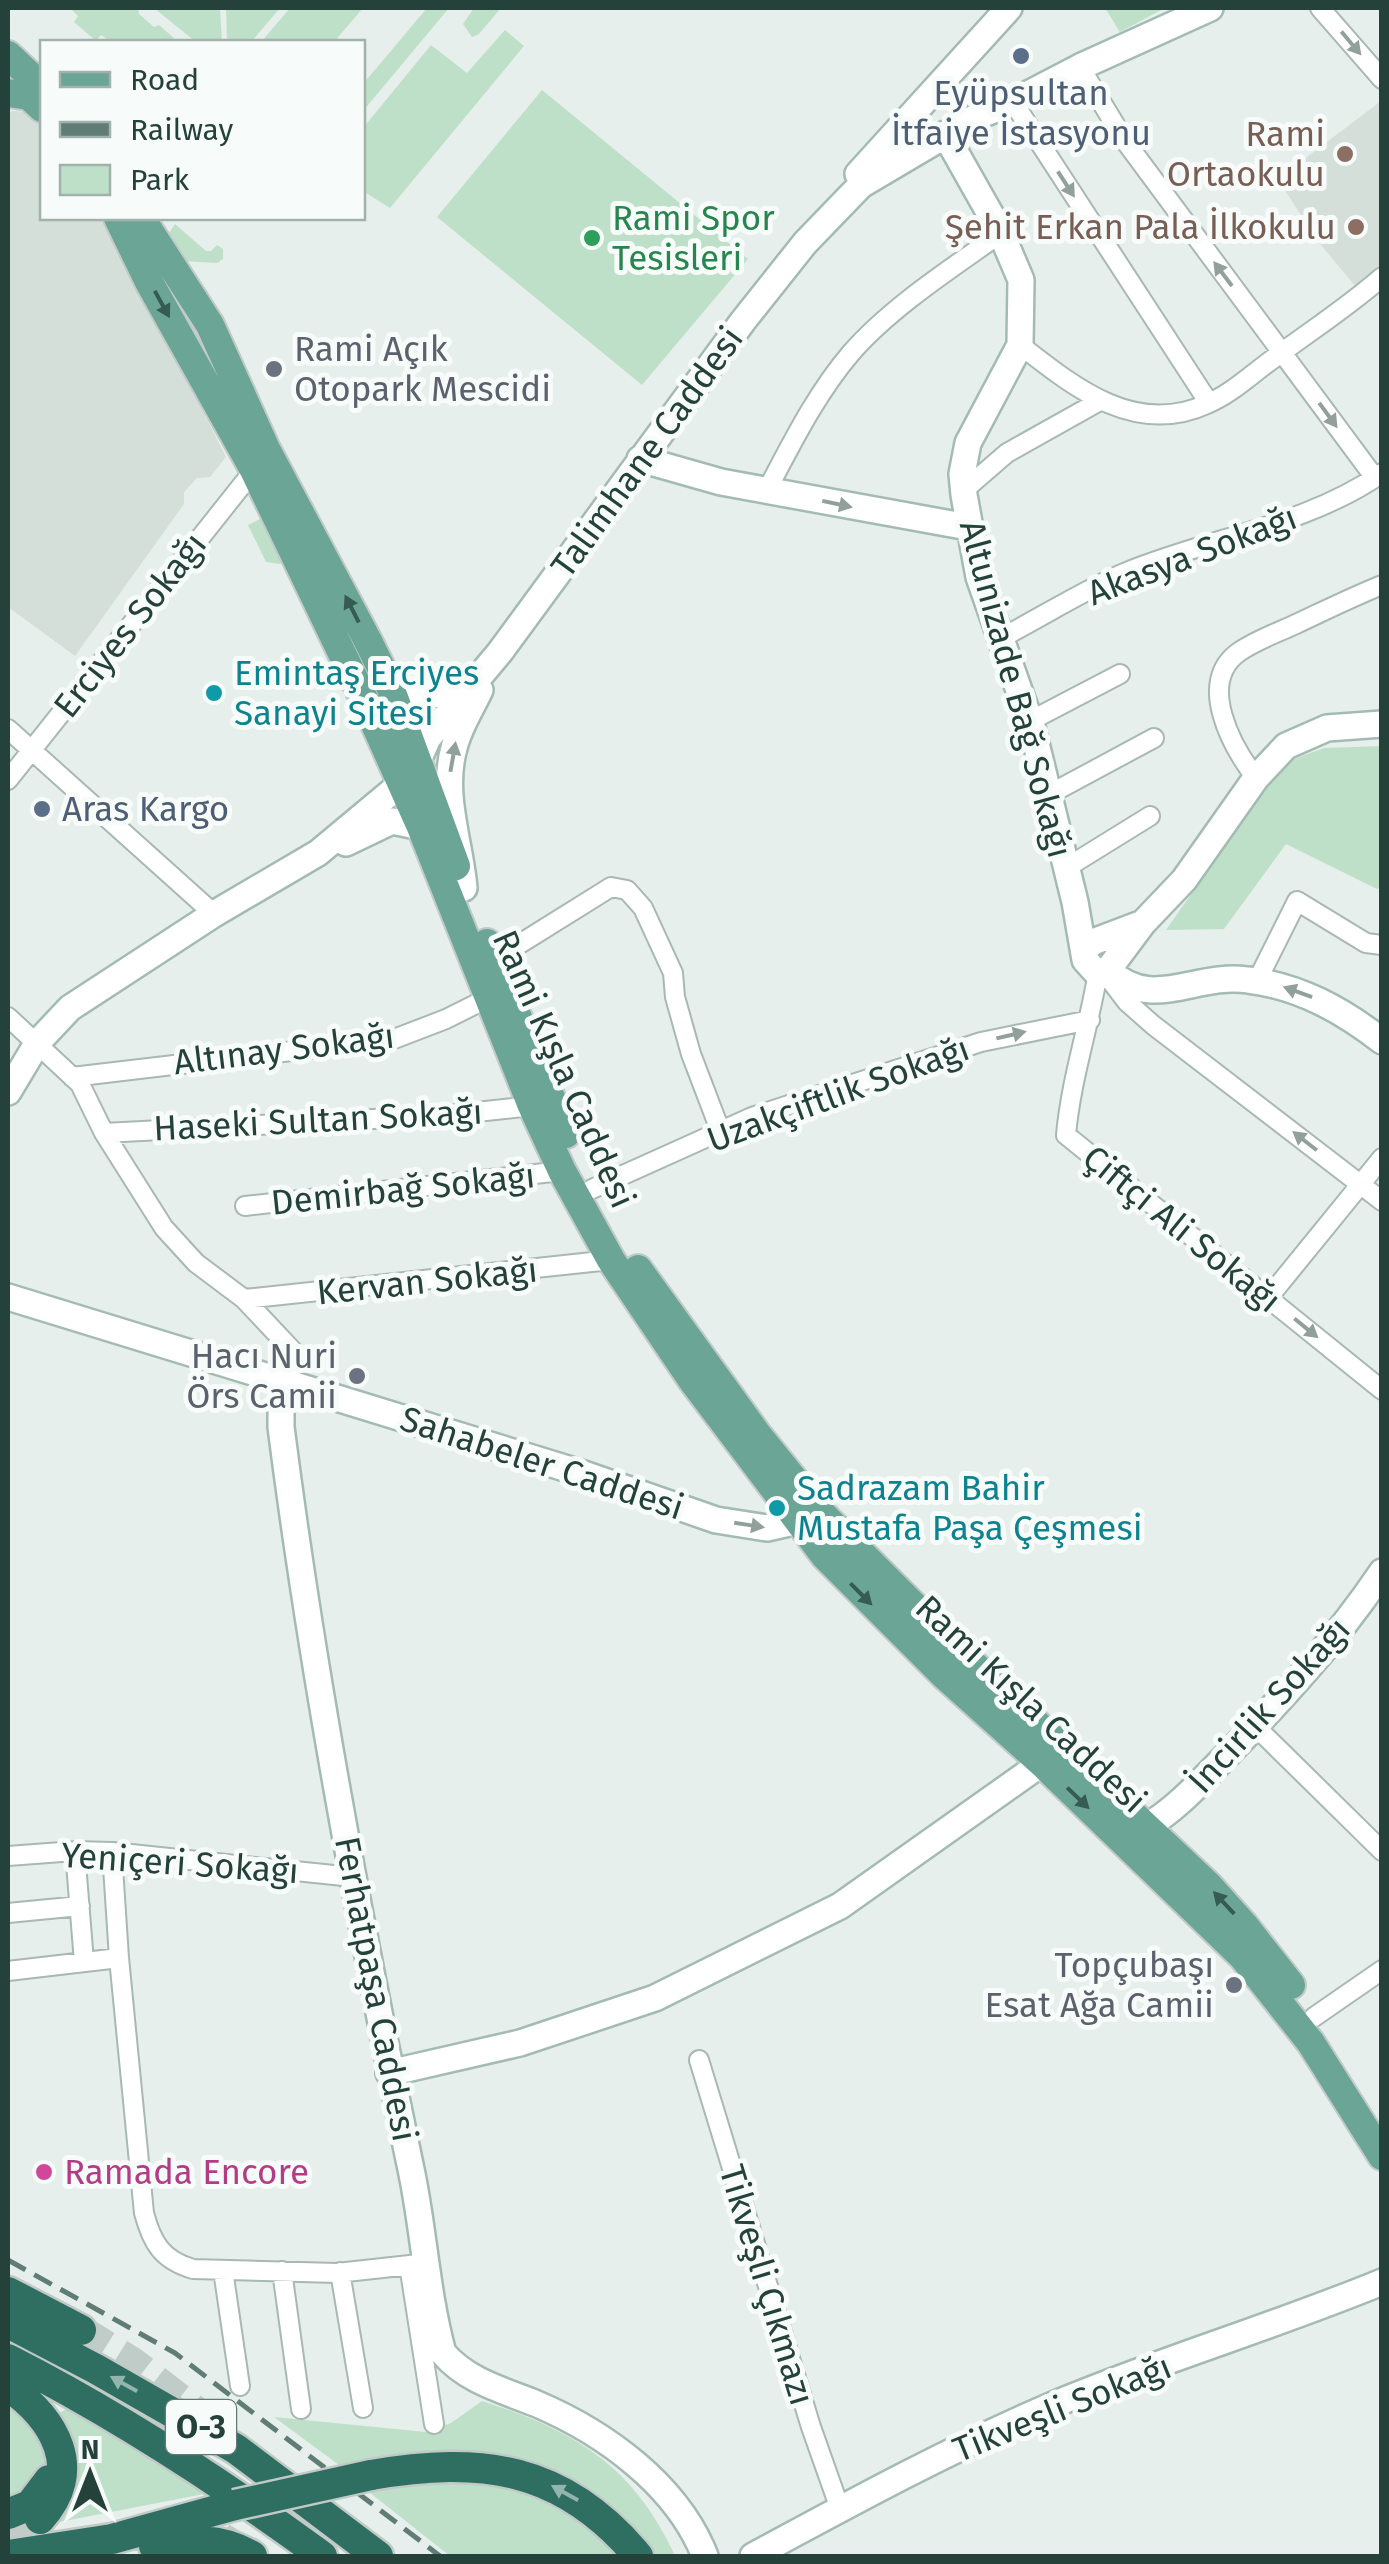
<svg xmlns="http://www.w3.org/2000/svg" width="1389" height="2564" viewBox="0 0 1389 2564" font-family="'Fira Sans',sans-serif">
<rect width="100%" height="100%" fill="#e6efeb"/>
<path fill="#d4dfda" d="M1381,101V265L1356,287L1316,239L1278,179Z
M14,111L27,112L42,123V218H106L226,457L210,477L197,478L184,492V504L75,656L8,607V112Z"/>
<path fill="#bfe0c8" d="M70,8H138L139,14L154,27L159,25L174,38L170,42H111L101,35L96,41L74,22L78,16Z
M154,8H220L222,42H196Z
M226,8H280L251,42H227Z
M290,8H363L334,42H261Z
M427,8H449L363,111V84Z
M474,8H501L479,34L472,37L463,24Z
M1105,8H1165L1120,32Z
M505,30L524,46L390,208L363,191V128L431,45L467,73Z
M542,90L748,259L642,385L437,217Z
M175,224L206,251H211L217,245L223,249V259L217,263L180,261L167,236Z
M262,518L284,560L280,564L266,562L248,525Z
M1381,746V887L1377,889L1286,844L1224,929L1166,930L1283,763L1324,748Z
M482,2401C575,2431 633,2465 675,2556H651L593,2497L386,2458L339,2465L274,2417L426,2432L451,2423Z
M8,2406C31,2422 46,2441 47,2469L8,2506Z
M67,2409L157,2460L204,2494L54,2523C86,2483 84,2456 59,2413Z
M478,2479L552,2498L626,2556H450L369,2492L438,2480Z"/>
<g fill="none" stroke-linecap="round" stroke-linejoin="round">
<path stroke="#bfccc8" stroke-width="30" stroke-dasharray="30 15" stroke-linecap="butt" d="M81,2330L134,2363L223,2432
M8,2535L25,2529L40,2519
M224,2556C245,2534 253,2515 258,2485"/>
<defs>
<path id="street" d="M1320,8L1382,79
M1080,67L1125,141L1375,478
M1013,102L1209,403
M1020,345C1074,387 1135,437 1207,404C1233,393 1254,372 1277,356C1312,330 1349,306 1382,277
M767,490C792,443 816,394 851,353C891,307 952,268 1001,233
M963,491L1007,453L1098,402
M1001,638C1042,617 1082,591 1124,573C1208,538 1306,526 1382,473
M1030,721L1120,674
M8,729L214,914
M1256,778C1232,747 1196,682 1239,652C1256,640 1277,633 1296,624C1324,611 1352,597 1382,585
M8,780L254,470
M1048,795L1154,738
M1066,868L1150,816
M494,960L611,887L627,890L643,908L673,973L675,997L691,1054L720,1130
M1098,972C1089,1027 1071,1079 1066,1135L1382,1390
M1108,977L1127,1002L1153,1025L1382,1201
M1257,981L1297,901L1366,943L1382,945
M8,1017L80,1084L104,1133L164,1228L196,1263L244,1299L292,1350L294,1361L288,1382
M72,1077L394,1039L446,1019L488,998
M104,1133L449,1115L532,1106
M592,1189L752,1117L981,1042L1090,1020
M245,1206L562,1171
M1268,1298L1382,1158
M244,1299L611,1260
M1255,1726L1382,1851
M75,1851L84,1962
M112,1852L119,1958L144,2213C152,2243 162,2260 193,2269L337,2273L428,2263
M8,1856L75,1851L112,1852L353,1877
M8,1913L80,1906
M8,1971L119,1958
M1314,2017L1382,1970
M699,2060L811,2427L840,2509
M409,2265L434,2424
M223,2270L240,2386
M282,2271L301,2409
M340,2272L363,2408"/>
<path id="secondary" d="M945,134L1001,233L1021,280L1020,345L968,443L962,474L964,495L979,577L1032,727L1075,902L1085,960L1095,971L1108,970
M858,174L1009,8
M640,459L721,482L968,527
M389,684C420,700 439,698 469,682
M417,763L428,738L500,652L743,321L805,243L861,185L976,117L1013,102L1080,67L1210,8
M346,843L392,821L421,827
M464,888C460,842 441,794 454,748C459,727 471,709 480,690
M1085,949L1093,942L1143,923
M1108,970L1143,923L1184,880L1256,778L1286,746L1327,728L1382,724
M1108,970C1152,1013 1195,972 1248,980C1299,986 1342,1010 1382,1041
M8,1092L38,1042L70,1008L214,914L318,853L402,783
M8,1297L581,1473L716,1520L767,1528L798,1521
M288,1382L281,1408V1427C313,1677 360,1927 412,2174C424,2233 427,2295 443,2353C468,2382 503,2390 537,2404C605,2433 677,2485 705,2556
M1146,1827C1178,1808 1201,1781 1227,1755C1283,1698 1337,1639 1382,1572
M389,2073L520,2043L655,1998L840,1906L1042,1763
M753,2556C851,2503 950,2449 1053,2405C1160,2360 1273,2327 1382,2282"/>
<path id="primary" d="M8,55L42,87
M8,93L29,96L42,108
M118,218L149,282L254,470L362,695L421,827L532,1106L562,1171L611,1260L692,1380L825,1556L944,1675L1042,1763L1243,1957L1311,2043L1382,2156
M141,218L210,325L266,449L368,641L389,684L456,866
M487,943L566,1134
M638,1269L757,1434L821,1513L959,1651L1209,1886L1244,1925L1291,1985"/>
<path id="highway" d="M8,2292L81,2330
M8,2323L96,2369L236,2449L378,2556
M8,2359C118,2415 222,2483 322,2556
M8,2386C55,2419 85,2470 40,2519
M371,2475C481,2456 563,2466 638,2556
M8,2514L30,2505L49,2480
M154,2546C189,2539 220,2537 252,2556
M8,2555L112,2539L235,2505"/>
</defs>
<use href="#street" stroke="#a8b8b2" stroke-width="22"/>
<use href="#secondary" stroke="#a4bbb3" stroke-width="30"/>
<use href="#primary" stroke="#c2cac8" stroke-width="32"/>
<use href="#highway" stroke="#c2cac8" stroke-width="35"/>
<use href="#street" stroke="#fff" stroke-width="18"/>
<use href="#secondary" stroke="#fff" stroke-width="25"/>
<use href="#primary" stroke="#6aa596" stroke-width="28"/>
<use href="#highway" stroke="#2f6f62" stroke-width="30"/>
<path stroke="#5f7d75" stroke-width="5" stroke-dasharray="20 10" stroke-linecap="butt" d="M8,2260L175,2353L440,2556"/>
<defs>
<path id="highway-bridge" d="M235,2505L371,2475"/>
</defs>
<use href="#highway-bridge" stroke="#c2cac8" stroke-width="35" stroke-linecap="butt"/>
<use href="#highway-bridge" stroke="#2f6f62" stroke-width="30"/>
</g>
<defs><path id="oneway-solid" d="M-6-.8H1V-3.2L6.5 0L1 3.2V.8H-6Z" transform="scale(2.5)"/></defs>
<g fill="#92a09c">
<use href="#oneway-solid" transform="translate(1351 43) rotate(50)"/>
<use href="#oneway-solid" transform="translate(1066 184) rotate(57)"/>
<use href="#oneway-solid" transform="translate(1223 274) rotate(-127)"/>
<use href="#oneway-solid" transform="translate(1328 415) rotate(54)"/>
<use href="#oneway-solid" transform="translate(837 504) rotate(12)"/>
<use href="#oneway-solid" transform="translate(453 757) rotate(-80)"/>
<use href="#oneway-solid" transform="translate(1298 992) rotate(-160)"/>
<use href="#oneway-solid" transform="translate(1011 1035) rotate(-13)"/>
<use href="#oneway-solid" transform="translate(1305 1141) rotate(-142)"/>
<use href="#oneway-solid" transform="translate(1306 1328) rotate(39)"/>
<use href="#oneway-solid" transform="translate(749 1525) rotate(9)"/>
</g>
<g fill="#365b51">
<use href="#oneway-solid" transform="translate(162 304) rotate(61)"/>
<use href="#oneway-solid" transform="translate(352 609) rotate(-117)"/>
<use href="#oneway-solid" transform="translate(861 1594) rotate(45)"/>
<use href="#oneway-solid" transform="translate(1078 1798) rotate(44)"/>
<use href="#oneway-solid" transform="translate(1224 1903) rotate(-133)"/>
</g>
<g fill="#93b5ae">
<use href="#oneway-solid" transform="translate(124 2384) rotate(-151)"/>
<use href="#oneway-solid" transform="translate(565 2493) rotate(-151)"/>
</g>
<g fill="#5c6f8a" stroke="#f7fbf9" stroke-width="4">
<circle cx="1021" cy="56" r="10"/>
<circle cx="42" cy="809" r="10"/>
</g>
<g fill="#8d6e63" stroke="#f7fbf9" stroke-width="4">
<circle cx="1345" cy="154" r="10"/>
<circle cx="1356" cy="227" r="10"/>
</g>
<circle fill="#2e9e5b" stroke="#f7fbf9" stroke-width="4" cx="592" cy="238" r="10"/>
<g fill="#6b7280" stroke="#f7fbf9" stroke-width="4">
<circle cx="274" cy="369" r="10"/>
<circle cx="357" cy="1376" r="10"/>
<circle cx="1234" cy="1985" r="10"/>
</g>
<g fill="#0f9aa8" stroke="#f7fbf9" stroke-width="4">
<circle cx="214" cy="693" r="10"/>
<circle cx="777" cy="1508" r="10"/>
</g>
<circle fill="#d1479c" stroke="#f7fbf9" stroke-width="4" cx="44" cy="2172" r="10"/>
<g text-anchor="middle" stroke-width="10" stroke-linejoin="round" paint-order="stroke">
<rect fill="#f7fbf9" stroke="#637a73" stroke-width="2.5" x="166" y="2400" width="70" height="54" rx="8"/>
<g font-size="32" font-weight="bold" fill="#24423a">
<text x="201" y="2438">O-3</text>
</g>
<g font-size="35" fill="#4e5e75" stroke="#f7fbf9">
<text x="1021" y="105">Eyüpsultan<tspan x="1021" dy="40">İtfaiye İstasyonu</tspan></text>
<text x="62" y="821" text-anchor="start">Aras Kargo</text>
</g>
<g font-size="35" fill="#785e54" stroke="#f7fbf9" text-anchor="end">
<text x="1325" y="146">Rami<tspan x="1325" dy="40">Ortaokulu</tspan></text>
<text x="1336" y="239">Şehit Erkan Pala İlkokulu</text>
</g>
<g font-size="35" fill="#27864d" stroke="#f7fbf9" text-anchor="start">
<text x="612" y="230">Rami Spor<tspan x="612" dy="40">Tesisleri</tspan></text>
</g>
<g font-size="35" fill="#5b616d" stroke="#f7fbf9" text-anchor="end">
<text x="294" y="361" text-anchor="start">Rami Açık<tspan x="294" dy="40">Otopark Mescidi</tspan></text>
<text x="337" y="1368">Hacı Nuri<tspan x="337" dy="40">Örs Camii</tspan></text>
<text x="1214" y="1977">Topçubaşı<tspan x="1214" dy="40">Esat Ağa Camii</tspan></text>
</g>
<g font-size="35" fill="#24423a" stroke="#f7fbf9">
<text transform="translate(647 452) rotate(-54)" y="12">Talimhane Caddesi</text>
<text transform="translate(1192 555) rotate(-21)" y="12">Akasya Sokağı</text>
<text transform="translate(130 625) rotate(-52)" y="12">Erciyes Sokağı</text>
<text transform="translate(1016 689) rotate(75)" y="12">Altunizade Bağ Sokağı</text>
<text transform="translate(284 1049) rotate(-7)" y="12">Altınay Sokağı</text>
<text transform="translate(564 1069) rotate(66)" y="12">Rami Kışla Caddesi</text>
<text transform="translate(838 1094) rotate(-20)" y="12">Uzakçiftlik Sokağı</text>
<text transform="translate(318 1120) rotate(-3)" y="12">Haseki Sultan Sokağı</text>
<text transform="translate(403 1189) rotate(-6)" y="12">Demirbağ Sokağı</text>
<text transform="translate(1182 1229) rotate(39)" y="12">Çiftçi Ali Sokağı</text>
<text transform="translate(427 1281) rotate(-6)" y="12">Kervan Sokağı</text>
<text transform="translate(542 1463) rotate(18)" y="12">Sahabeler Caddesi</text>
<text transform="translate(1031 1704) rotate(43)" y="12">Rami Kışla Caddesi</text>
<text transform="translate(1269 1705) rotate(-48)" y="12">İncirlik Sokağı</text>
<text transform="translate(180 1863) rotate(4)" y="12">Yeniçeri Sokağı</text>
<text transform="translate(376 1989) rotate(79)" y="12">Ferhatpaşa Caddesi</text>
<text transform="translate(767 2285) rotate(73)" y="12">Tikveşli Çıkmazı</text>
<text transform="translate(1062 2408) rotate(-22)" y="12">Tikveşli Sokağı</text>
</g>
<g font-size="35" fill="#0d838f" stroke="#f7fbf9" text-anchor="start">
<text x="234" y="685">Emintaş Erciyes<tspan x="234" dy="40">Sanayi Sitesi</tspan></text>
<text x="797" y="1500">Sadrazam Bahir<tspan x="797" dy="40">Mustafa Paşa Çeşmesi</tspan></text>
</g>
<g font-size="35" fill="#b23c85" stroke="#f7fbf9" text-anchor="start">
<text x="64" y="2184">Ramada Encore</text>
</g>
</g>
<rect width="1389" height="2564" fill="none" stroke="#24423a" stroke-width="20"/>
<rect x="40" y="40" width="325" height="180" fill="#f7fbf9" stroke="#a3b1ad" stroke-width="2.5"/>
<rect x="60" y="72" width="50" height="15" fill="#6aa596" stroke="#a3b1ad" stroke-width="2.5"/>
<text x="130" y="90" font-size="30" fill="#24423a">Road</text>
<rect x="60" y="122" width="50" height="15" fill="#5f7d75" stroke="#a3b1ad" stroke-width="2.5"/>
<text x="130" y="140" font-size="30" fill="#24423a">Railway</text>
<rect x="60" y="165" width="50" height="30" fill="#bfe0c8" stroke="#a3b1ad" stroke-width="2.5"/>
<text x="130" y="190" font-size="30" fill="#24423a">Park</text>
<g transform="translate(90 2474)" stroke="#f7fbf9" stroke-width="8" paint-order="stroke">
<path d="M0-8L18 38L0 25L-18 38Z" fill="#24423a"/>
<text y="-15" font-size="28" font-weight="bold" text-anchor="middle" fill="#24423a">N</text>
</g>
</svg>
